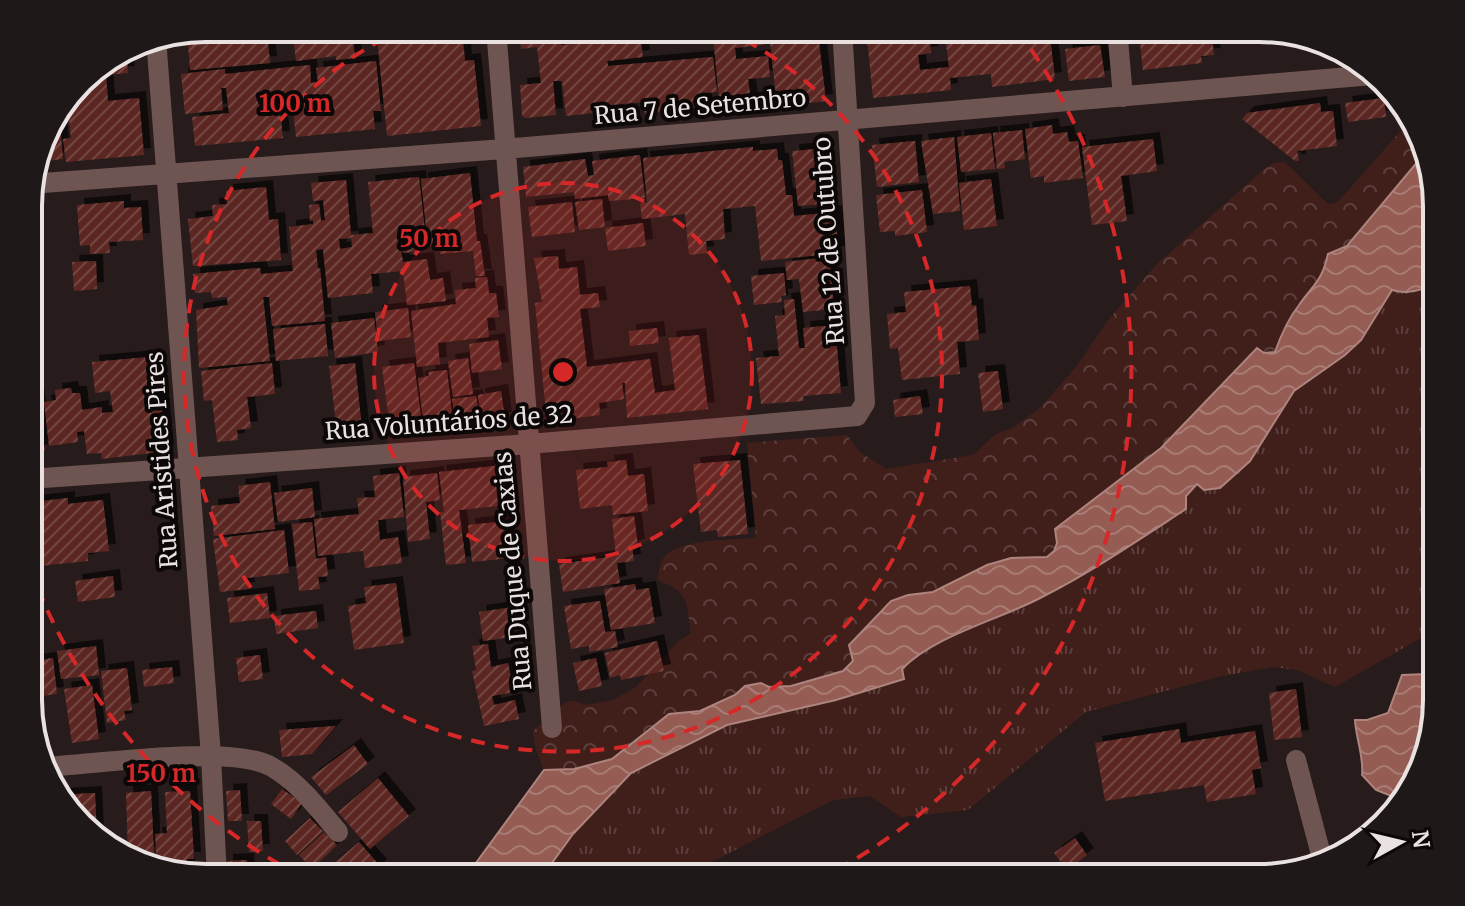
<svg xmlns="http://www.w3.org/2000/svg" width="1465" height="906" viewBox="0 0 1465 906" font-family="Merriweather,serif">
<defs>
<pattern id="grass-tufts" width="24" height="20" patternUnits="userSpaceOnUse" patternTransform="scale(2)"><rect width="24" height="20" fill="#401f1b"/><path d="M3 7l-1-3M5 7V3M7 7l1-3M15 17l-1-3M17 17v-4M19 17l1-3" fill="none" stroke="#5c3f3c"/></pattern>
<pattern id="forest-crowns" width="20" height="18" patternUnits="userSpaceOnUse" patternTransform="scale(2)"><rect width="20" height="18" fill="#401f1b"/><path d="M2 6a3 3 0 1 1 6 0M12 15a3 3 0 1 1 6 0" fill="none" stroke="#5c3f3c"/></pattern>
<pattern id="water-waves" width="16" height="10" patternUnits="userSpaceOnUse" patternTransform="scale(2)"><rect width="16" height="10" fill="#945c53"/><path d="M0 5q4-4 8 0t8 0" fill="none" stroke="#a87b74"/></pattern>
<pattern id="building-hatch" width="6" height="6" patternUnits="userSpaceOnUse" patternTransform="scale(2)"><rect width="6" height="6" fill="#5b2822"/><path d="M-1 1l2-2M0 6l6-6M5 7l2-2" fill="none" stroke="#734742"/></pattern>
<filter id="shadow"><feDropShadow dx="7" dy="-7" stdDeviation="0" flood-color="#0009"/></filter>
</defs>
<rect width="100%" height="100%" fill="#271c1b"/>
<path fill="url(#grass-tufts)" d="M1433,286L1437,287V629L1335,687L1297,670L1272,667L1218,677L1086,712L968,810L901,817L870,796L833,800L680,878H541L573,834L631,773L727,725L902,669C936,635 1001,619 1044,596C1093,571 1140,539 1185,509V496L1197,484L1250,461L1294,390L1345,355L1373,321L1392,290C1408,296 1418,292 1433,286Z"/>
<path fill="url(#forest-crowns)" d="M1413,117L1424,154L1346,246L1328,254C1322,283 1314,283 1298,305C1288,319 1281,335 1275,352L1264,353L1256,348L1161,448L1055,529L1057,543L1054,551L1047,557L1011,558L968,574L953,584L933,592L908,595L891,601L849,644L853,661L843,671L791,686L769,687L761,684L746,686L735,695L700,711L669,714L612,759L574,769L544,770L536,750L533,731L566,702L574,701L586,705L613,700L636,687L679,641L691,633C686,601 690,593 658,580C659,571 659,562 666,555C682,539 734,540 756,538L747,443L847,435L860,452L886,469L973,455L996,434L1012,428L1039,409L1076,367L1108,320L1157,264L1262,171L1273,163L1285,162L1328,204L1338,202Z"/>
<path fill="url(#water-waves)" stroke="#ae847e" stroke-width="2" d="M1424,154L1437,194V287C1420,287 1412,296 1392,290L1361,340L1345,355L1294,391L1250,461L1220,488L1204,490L1197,484L1186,496V509C1140,539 1093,571 1044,596C1002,619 935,635 902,669L904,679L836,700L727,725L631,773L573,834L541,878H465L544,770L574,769L612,759L669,714L700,711L735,695L745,686L761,683L769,687L791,686L843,671L853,661L849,645L891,601L908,595L933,592L987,565L1011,558L1047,557L1054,551L1057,543L1055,529L1161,448L1257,348L1264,353L1275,352C1281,335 1288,319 1299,305C1314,284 1322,281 1328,254L1347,246Z
M1437,670V711L1404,801L1376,790L1362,775C1364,756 1356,739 1355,720H1367L1388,713L1402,675L1427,674Z"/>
<path fill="url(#building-hatch)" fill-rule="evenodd" filter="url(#shadow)" d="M206,28H285V30L267,32L270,63L190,70L187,32Z
M292,28H352L355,58L336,60V56L296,61Z
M376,28H462L465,61L474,60L481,126L387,136Z
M519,28H559L561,45L605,41L604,28H639L643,57L607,61L608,66L713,57L717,92L704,93L706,107L645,114L643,102L602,106L603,112L566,116L562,81H553L556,115L526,118L522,116L520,85L541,83L537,47L521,49Z
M766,28L768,44L735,48L736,59L768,56L770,77L748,79L752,108L720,111L713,34Z
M776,28H820L821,33L818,34L826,101L777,107L769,32L776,31Z
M866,28H900L901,36L929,33L931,53L918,55L920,70L949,67L945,36L972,33V28H1049L1055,79L992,87L991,74L950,78L951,90L873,98Z
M1134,28H1211L1214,55L1201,56L1202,63L1143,70L1139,35H1135Z
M1100,45L1105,77L1069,81L1065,49Z
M126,49L128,73L106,75L108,101L139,98L144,155L66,162L63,139L71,138L67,100L88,73Z
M376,61L381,111H373L375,129L296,137L291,93L257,97L258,104L279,102L283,138L195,146L192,117L229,113L226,88H221L223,110L185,114L181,74L225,69V74L310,65L311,83L318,82L316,68Z
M1384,98L1386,117L1348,122L1345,103Z
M1320,103L1321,112L1333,111L1337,146L1297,151L1299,161H1295L1242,119L1247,113Z
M59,112L63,159L46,161L45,152H39L47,127Z
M1052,125L1053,134L1067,132L1069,142L1078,141L1083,178L1044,183V176L1031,178L1025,129Z
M1022,130L1025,159L1004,162L1005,168L997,169L993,133Z
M991,133L995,169L961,172L957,137Z
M954,137L960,211L933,214L921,141Z
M1153,139L1157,171L1121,176L1127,221L1092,225L1082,147Z
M915,141L919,182L877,187L872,145Z
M753,147V151L777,149L778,160H782L786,195H792L794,216L835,212L839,253L761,261L755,206L723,209L725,239L706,241L707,253L689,255L685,214L642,219L640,203L647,202L643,158Z
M816,149L822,204L798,206L792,151Z
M640,155L645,198L609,201L608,195L575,199L574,192L526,197L523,167L585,159L588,176L594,175L592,161Z
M470,173L477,241H480L485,276H476L473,251L440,254L439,245L428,246L421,179Z
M419,177L427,250L404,253L401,251L403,262L427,259L430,280L443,278L446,301L407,305L403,271L371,274L373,293L328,298L323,249L316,250L318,269L320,268L325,321L272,326L269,297H263L270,361L199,368L196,310L228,305L227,297L212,298L211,292L195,293L193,274L260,268L261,274L293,271L289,227L313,224V220L310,221L309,205L319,204L321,221L325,220L323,200L313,201L311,183L346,180L351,235L373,233L368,182ZM351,235L352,247L340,249L339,239L351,238Z
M991,179L997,226L964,230L959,183Z
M266,187L269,220L278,219L281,260L193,266L188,219L213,216L212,205L227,204L226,191Z
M922,190L927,232L895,236V231L880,232L876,195Z
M602,199L605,227L579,230L575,202Z
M124,201V208L141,207L143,240L109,242L110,253L90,254V245L80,246L77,205Z
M572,202L575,232L532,237L528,207Z
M643,223L646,246L608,251L605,228Z
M558,256L559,269L577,267L580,295L598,293L600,307L580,309L587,367L650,359L655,393L675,390L669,338L699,335L708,409L627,418L625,383H622L624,399L599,403L600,415L547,422L535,303L542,302L534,258Z
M829,257L834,309L803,312L799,279L787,280L785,262Z
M96,261L97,289L74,291L72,262Z
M784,273L786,295L781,296L782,302L754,305L751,276Z
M487,277L489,293H496L499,317L487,318L489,337L438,343L440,364L417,367L411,311L456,304L455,290L476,288L475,278Z
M970,286L972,306L976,305L979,340L957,342L960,374L902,380L898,348L890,349L887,314L906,312L904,292Z
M794,299L799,348H805L803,328L835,325L841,393L803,396L804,401L761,404L756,358L779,356L775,316L785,315L784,300Z
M408,308L411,337L378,341L375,312Z
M374,318L378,352L335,358L331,323Z
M325,324L328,356L276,361L273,329Z
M657,328L659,343L630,346L629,331Z
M498,340L502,369L472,373L469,344Z
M149,357L152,386L160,385L167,451L102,459L101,453L87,454L84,431L77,432L78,442L49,446L44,402L56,400L55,390L71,388L72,393H80L82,410L102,407V413L113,412L110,391L95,393L92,362Z
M468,358L473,394L453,397L448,361Z
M272,363L275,394L247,397L251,428L237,430L238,440L217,442L212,400L204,401L201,371Z
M355,363L362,429L337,432L329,366Z
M414,363L423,432L391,436L382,367Z
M447,370L453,423L424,427L418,378L429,376L428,372Z
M998,371L1003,409L983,412L978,373Z
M501,391L505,419L481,422L478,395Z
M37,394L45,451L29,453V395Z
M476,396L480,420L456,423L452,399Z
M920,396L923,414L895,417L893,400Z
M626,460L628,476L644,474L648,511L613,515L612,505L580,509L576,470L608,467L607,462Z
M740,460L748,534L718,537L717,530L701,532L693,464Z
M504,465L508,505L459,510L466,563L446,565L440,512H444L439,472Z
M399,473L404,517L378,520L380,540L398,537L402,563L365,568L363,551L318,556L314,519L359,514L357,498L375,497L373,476Z
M437,473L440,500L426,502L430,539L408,542L403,477Z
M270,482L275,529L214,536L211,506L240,503L238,486Z
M312,488L315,517L278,522L274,493Z
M68,498V504L103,500L109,551L88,553V561L40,566L33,502Z
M634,516L638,546L632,547L634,561L617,563L620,583L563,592L559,564L616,556L612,519Z
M506,521L510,558L472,562L468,525Z
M312,522L316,559L326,557L328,576L318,577L320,589L299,591L292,524Z
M29,528L36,567L29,568Z
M284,530L289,573L247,578L248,589L220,592L213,539Z
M29,575H34L37,591L29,592Z
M113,576L115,597L78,602L75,581Z
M396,583L404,643L354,650L348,606L366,603L364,587Z
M635,584L636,590L649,588L655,623L611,630L604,589Z
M267,593L270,618L230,623L227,598Z
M600,601L605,632L615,631L618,647L589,652V646L571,649L564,606Z
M514,607L518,636L483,641L479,612Z
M316,611L318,628L276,634L274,616Z
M657,641L664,671L621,680L620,675L610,678L605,653Z
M488,644L491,667L508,663L514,692L492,696L494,705L515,700L519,719L484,726L472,671L476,670L472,646Z
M96,646L99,675L61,679L57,651Z
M260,655L263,679L239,682L236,658Z
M53,658L57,694L33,697L29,662Z
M596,658L602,686L579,691L573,663Z
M172,667L174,683L144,687L142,670Z
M127,668L132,710L124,711L126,720L107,723L101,671Z
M92,685L99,739L72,743L64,689Z
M1296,689L1302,737L1274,740L1269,693Z
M336,726L312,754L282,757L279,730Z
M1179,729L1181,743L1255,731L1261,768L1252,770L1256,794L1207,802L1204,785L1105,801L1095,743Z
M354,745L368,764L326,795L311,777Z
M378,778L409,816L370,849L338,812Z
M282,789L302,803L291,819L271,804Z
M240,790L242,821H228L226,791Z
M151,791L154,854H128L126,793Z
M190,791L194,859H187L188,869L179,870L157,863L155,834L167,833L165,792Z
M95,793L97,838L57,795Z
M310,818L323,831L297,855L285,841Z
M247,821H261L263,851L249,852Z
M324,832L337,845L312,869L299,855Z
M1075,838L1087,855L1067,870L1054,853Z
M359,842L380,866L367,878H343L332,865Z
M247,860L248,872L226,874V861Z"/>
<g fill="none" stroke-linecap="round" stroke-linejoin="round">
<path stroke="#6e5551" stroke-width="20" d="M496,28L552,728
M1117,28L1123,97
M156,38L211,756L217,878
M29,184L504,149L1373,75
M29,479L529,444L857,416L865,403L842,28
M1296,760L1323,862
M46,767C96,764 233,744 272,767C299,783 318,808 338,832"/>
</g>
<circle cx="563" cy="372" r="189" fill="#d62828" fill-opacity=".12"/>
<g fill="none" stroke="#d62828" stroke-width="4" stroke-dasharray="14 10">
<circle cx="563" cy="372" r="189"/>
<path d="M723 29A379 379 0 1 1 403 29"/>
<path d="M301 876A568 568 0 0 1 31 571M40 150A568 568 0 0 1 57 114M1017 30A568 568 0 0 1 825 876"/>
</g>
<g text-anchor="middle" stroke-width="8" stroke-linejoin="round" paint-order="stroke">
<g font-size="24" fill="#e9e2e1" stroke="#0c0807">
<text transform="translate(700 107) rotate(-5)" y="8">Rua 7 de Setembro</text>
<text transform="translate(829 241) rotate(-94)" y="8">Rua 12 de Outubro</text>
<text transform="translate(449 423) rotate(-4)" y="8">Rua Voluntários de 32</text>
<text transform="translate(162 460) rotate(-94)" y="8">Rua Aristides Pires</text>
<text transform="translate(513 571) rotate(-95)" y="8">Rua Duque de Caxias</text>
</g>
</g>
<path d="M0 0H1465V906H0ZM206 42H1259A164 164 0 0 1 1423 206V700A164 164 0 0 1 1259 864H206A164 164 0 0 1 42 700V206A164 164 0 0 1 206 42Z" fill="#1e1918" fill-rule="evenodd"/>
<path fill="none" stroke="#e9e2e1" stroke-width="4" d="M206 42H1259A164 164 0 0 1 1423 206V700A164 164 0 0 1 1259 864H206A164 164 0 0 1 42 700V206A164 164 0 0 1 206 42Z"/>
<circle cx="563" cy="372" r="12" fill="#d62828" stroke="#0c0807" stroke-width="4"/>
<g font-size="24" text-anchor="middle" font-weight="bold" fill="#d62828" stroke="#0c0807" stroke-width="8" stroke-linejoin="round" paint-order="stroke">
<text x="295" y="112">100 m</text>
<text x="429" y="247">50 m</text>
<text x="161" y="782">150 m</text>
</g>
<g transform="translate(1401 842) rotate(82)" stroke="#0c0807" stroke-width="6" paint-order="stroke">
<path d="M0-6L14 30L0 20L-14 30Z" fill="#e9e2e1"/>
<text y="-12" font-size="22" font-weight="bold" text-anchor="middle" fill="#e9e2e1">N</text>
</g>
</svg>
